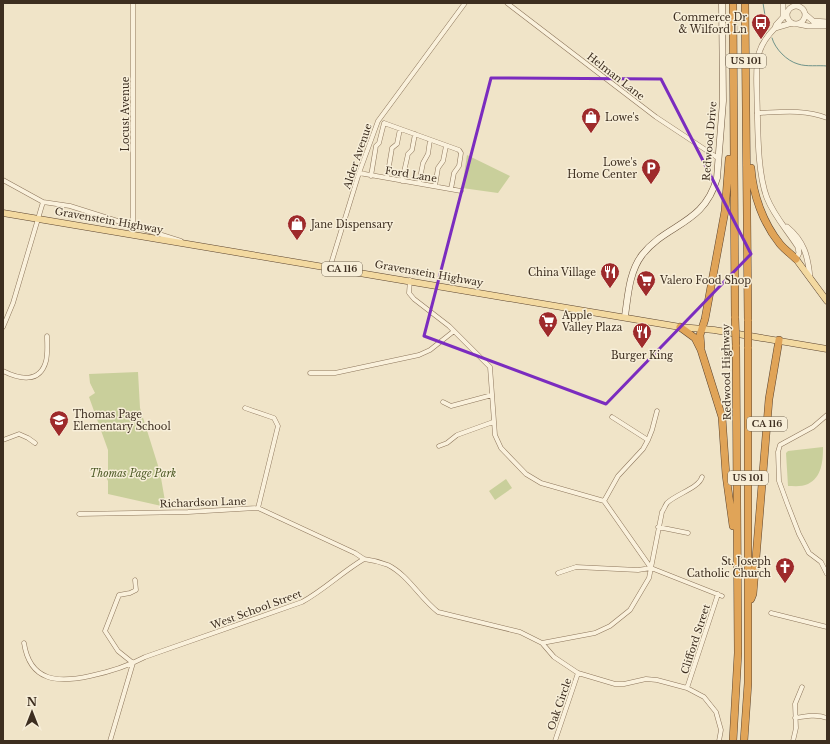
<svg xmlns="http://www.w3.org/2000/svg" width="830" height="744" viewBox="0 0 830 744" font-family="'Libre Baskerville',serif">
<rect width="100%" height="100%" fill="#f0e4c8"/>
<path fill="#c9cf9b" d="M467,155L510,176L498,193L462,188Z
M138,372L140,408L160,472L166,507L108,494V481L106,477L108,472V450L89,397L95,393L90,383L89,374Z
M823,447C823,461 822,477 808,484C802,487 794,486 788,486L786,453L788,451Z
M506,479L512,488L495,500L489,491Z"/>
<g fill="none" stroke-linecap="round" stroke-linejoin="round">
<path stroke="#6f938a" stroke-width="1" d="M763,3L767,28
M772,38C775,49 787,61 798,64C807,67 818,65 827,66"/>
<defs>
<path id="minor" d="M133,3V225
M507,3L656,117L718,158
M757,113C781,112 805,109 827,118
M359,173L461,191
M371,176L376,146L379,143L384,123L459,150L461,153L459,166L454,173L451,189
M387,178L392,148L397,144L400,129
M3,180L43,202L70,206L181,241
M402,181L408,154L412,150L415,134
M419,183L423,163L428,154L430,140
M435,186L438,168L443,161L446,146
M330,267L359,173L378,121L465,3
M410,280L409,293L414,299L449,326L490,367L495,435L501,448L526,474L541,483L604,501L651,568L722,596
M3,327L13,303L43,202
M3,371C19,379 40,384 46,361C48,353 47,344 47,336
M310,373H335L419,355L430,350L454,331
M443,402L451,406L492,395
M245,408L274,418L278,426L258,508
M827,415L813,427L780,445L778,452L779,481L787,503L799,534L809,553L821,562L827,574
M612,417L648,440
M3,440L19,434L28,438L35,443
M439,446L447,443L457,435L493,422
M604,501L618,476L643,449L648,440L652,430L657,411
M79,514L188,512L258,508L355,553L364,559
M658,527L688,533
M558,573L576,567L638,570L651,568
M771,613L827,627
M24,643C30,682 58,683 90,676C109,672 128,666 145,657L302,602C324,590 342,572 364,559C372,560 380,562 388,565C408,575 420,598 438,612L520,632L542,643L554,657L578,673L615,684H624L646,679L657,680L687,688L704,697L716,712L721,730L719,741
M542,643L595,633L610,626L630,610L649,578L662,512C664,509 665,506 667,503C676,494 699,488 702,477
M133,663L118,651L105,631L119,595L130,593L136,590L135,580
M687,688L718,594
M795,718C806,716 817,714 827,718
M110,741L133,663
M555,741L578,673
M793,741L796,728L795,704L802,687"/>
<path id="tertiary" d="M787 15a9 9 0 1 1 18 0a9 9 0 1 1-18 0Z
M787,13L776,25L775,28C768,35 762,43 759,53C755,67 757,84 757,99C758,128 757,172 767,198C774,216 788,231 798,247L799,253L796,259
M805,14L813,21L827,22
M783,17V3
M798,24L808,26H827
M775,28L792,23
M787,227C804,241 808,256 810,278"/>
<path id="secondary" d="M625,316C628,296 629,272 642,255C667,223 704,225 717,178L723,101L722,3"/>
<path id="primary" d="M3,213L680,327L714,330L827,349
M796,259L827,301"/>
<path id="motorway" d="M733,3L735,318
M745,3L748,321
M751,168C753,195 763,223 780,244C784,249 791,254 796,259
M680,327L695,338L701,350L722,417L726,475L733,526
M701,346L700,335L705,319L725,211L729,159
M751,599L753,594L769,399L779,340
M733,741L738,653L736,345
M744,741L748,683V347"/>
</defs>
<use href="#minor" stroke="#8d765c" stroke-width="5"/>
<use href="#tertiary" stroke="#8d765c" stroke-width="6"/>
<use href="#secondary" stroke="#6f573f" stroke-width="7"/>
<use href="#primary" stroke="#5b4430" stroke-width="7"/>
<use href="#motorway" stroke="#5b4430" stroke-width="8"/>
<use href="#minor" stroke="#faf1dc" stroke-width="4"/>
<use href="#tertiary" stroke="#faf1dc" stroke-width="5"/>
<use href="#secondary" stroke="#faf1dc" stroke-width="6"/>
<use href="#primary" stroke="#f3d9a0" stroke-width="6"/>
<use href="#motorway" stroke="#e0a458" stroke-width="7"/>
<defs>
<path id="motorway-bridge" d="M735,318L736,345
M748,321V347"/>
</defs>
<use href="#motorway-bridge" stroke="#5b4430" stroke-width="8" stroke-linecap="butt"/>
<use href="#motorway-bridge" stroke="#e0a458" stroke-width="7"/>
</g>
<path fill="none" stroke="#7b2cbf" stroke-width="3" stroke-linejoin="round" d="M491,78L661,79L751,254L606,404L424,336Z"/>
<defs>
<symbol id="bus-pin" viewBox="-11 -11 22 30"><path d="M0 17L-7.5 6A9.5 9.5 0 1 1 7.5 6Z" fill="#9e2a2b" stroke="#f7eed8"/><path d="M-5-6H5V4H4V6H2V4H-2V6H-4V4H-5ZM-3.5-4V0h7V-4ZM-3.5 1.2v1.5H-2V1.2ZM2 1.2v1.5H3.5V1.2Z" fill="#fff"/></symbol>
<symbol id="shop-pin" viewBox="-11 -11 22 30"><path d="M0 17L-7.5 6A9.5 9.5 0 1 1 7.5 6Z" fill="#9e2a2b" stroke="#f7eed8"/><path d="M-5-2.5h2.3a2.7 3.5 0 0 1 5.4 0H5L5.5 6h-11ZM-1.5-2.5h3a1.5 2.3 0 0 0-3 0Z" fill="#fff"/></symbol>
<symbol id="parking-pin" viewBox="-11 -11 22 30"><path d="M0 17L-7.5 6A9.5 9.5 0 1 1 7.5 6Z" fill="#9e2a2b" stroke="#f7eed8"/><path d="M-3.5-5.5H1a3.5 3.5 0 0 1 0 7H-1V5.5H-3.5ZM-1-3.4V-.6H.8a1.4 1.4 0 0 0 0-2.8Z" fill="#fff"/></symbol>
<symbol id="restaurant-pin" viewBox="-11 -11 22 30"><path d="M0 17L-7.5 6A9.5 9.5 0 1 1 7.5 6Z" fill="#9e2a2b" stroke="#f7eed8"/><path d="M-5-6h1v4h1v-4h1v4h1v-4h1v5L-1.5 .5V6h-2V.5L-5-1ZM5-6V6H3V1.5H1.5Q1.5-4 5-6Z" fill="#fff"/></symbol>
<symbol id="supermarket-pin" viewBox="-11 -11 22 30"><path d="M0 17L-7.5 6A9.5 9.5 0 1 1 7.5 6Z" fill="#9e2a2b" stroke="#f7eed8"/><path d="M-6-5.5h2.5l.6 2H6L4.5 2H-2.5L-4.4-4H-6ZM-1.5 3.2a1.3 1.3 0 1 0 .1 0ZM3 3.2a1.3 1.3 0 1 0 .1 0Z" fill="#fff"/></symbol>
<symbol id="school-pin" viewBox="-11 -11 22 30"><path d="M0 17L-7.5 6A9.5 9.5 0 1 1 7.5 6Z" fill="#9e2a2b" stroke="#f7eed8"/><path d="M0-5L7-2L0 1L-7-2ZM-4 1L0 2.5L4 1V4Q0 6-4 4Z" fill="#fff"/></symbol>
<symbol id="church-pin" viewBox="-11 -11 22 30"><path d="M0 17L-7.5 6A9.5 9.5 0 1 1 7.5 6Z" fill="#9e2a2b" stroke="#f7eed8"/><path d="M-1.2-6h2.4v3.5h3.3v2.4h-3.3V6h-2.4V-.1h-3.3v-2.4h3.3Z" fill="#fff"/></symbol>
</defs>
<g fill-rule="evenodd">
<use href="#bus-pin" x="750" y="12" width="22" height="30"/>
<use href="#shop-pin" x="580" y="106" width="22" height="30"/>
<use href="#parking-pin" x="640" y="157" width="22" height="30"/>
<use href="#shop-pin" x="286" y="213" width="22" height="30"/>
<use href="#restaurant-pin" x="599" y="261" width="22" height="30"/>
<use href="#supermarket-pin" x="635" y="269" width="22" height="30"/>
<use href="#supermarket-pin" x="537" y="310" width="22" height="30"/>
<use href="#restaurant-pin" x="631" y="321" width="22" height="30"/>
<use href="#school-pin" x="48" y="409" width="22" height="30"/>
<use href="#church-pin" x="774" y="556" width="22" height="30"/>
</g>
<g text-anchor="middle" stroke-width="3" stroke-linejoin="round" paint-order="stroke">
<g fill="#f7eed8" stroke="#756857" stroke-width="1">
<rect x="726" y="54" width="40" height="14" rx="3"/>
<rect x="322" y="262" width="40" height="14" rx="3"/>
<rect x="747" y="417" width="40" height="14" rx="3"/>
<rect x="728" y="471" width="40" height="14" rx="3"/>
</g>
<g font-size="9" font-weight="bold" fill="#3d2e20">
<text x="746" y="64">US 101</text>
<text x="342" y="272">CA 116</text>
<text x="767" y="427">CA 116</text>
<text x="748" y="481">US 101</text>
</g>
<g font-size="10" fill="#3d2e20" stroke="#f7eed8" text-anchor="start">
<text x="747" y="21" text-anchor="end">Commerce Dr<tspan x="747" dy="12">&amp; Wilford Ln</tspan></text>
<text x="605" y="121">Lowe's</text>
<text x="637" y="166" text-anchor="end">Lowe's<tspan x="637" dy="12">Home Center</tspan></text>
<text x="311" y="228">Jane Dispensary</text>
<text x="596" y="276" text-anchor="end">China Village</text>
<text x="660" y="284">Valero Food Shop</text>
<text x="562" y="319">Apple<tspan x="562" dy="12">Valley Plaza</tspan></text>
<text x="642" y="359" text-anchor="middle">Burger King</text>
<text x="73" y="418">Thomas Page<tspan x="73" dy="12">Elementary School</tspan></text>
<text x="771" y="565" text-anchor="end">St. Joseph<tspan x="771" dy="12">Catholic Church</tspan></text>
</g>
<g font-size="10" fill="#3d2e20" stroke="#f7eed8">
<text transform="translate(616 76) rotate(38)" y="4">Helman Lane</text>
<text transform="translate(125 114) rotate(-90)" y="4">Locust Avenue</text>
<text transform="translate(709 141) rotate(-85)" y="4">Redwood Drive</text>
<text transform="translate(357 156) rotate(-71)" y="4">Alder Avenue</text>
<text transform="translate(411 174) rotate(9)" y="4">Ford Lane</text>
<text transform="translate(109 220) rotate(10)" y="4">Gravenstein Highway</text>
<text transform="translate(429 273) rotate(10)" y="4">Gravenstein Highway</text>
<text transform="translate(726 372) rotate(-91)" y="4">Redwood Highway</text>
<text transform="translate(203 502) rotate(-2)" y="4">Richardson Lane</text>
<text transform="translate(256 609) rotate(-20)" y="4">West School Street</text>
<text transform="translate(695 639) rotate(-72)" y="4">Clifford Street</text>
<text transform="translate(559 704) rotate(-71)" y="4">Oak Circle</text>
</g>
<g font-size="10" font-style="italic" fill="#4d5a26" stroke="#f7eed8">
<text x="133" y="477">Thomas Page Park</text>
</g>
</g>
<rect width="830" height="744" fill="none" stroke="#3d2e20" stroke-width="8"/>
<g transform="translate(32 712)" stroke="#f7eed8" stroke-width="3" paint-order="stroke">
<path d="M0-3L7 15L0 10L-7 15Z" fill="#3d2e20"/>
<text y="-6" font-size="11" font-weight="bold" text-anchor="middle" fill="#3d2e20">N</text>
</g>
</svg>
